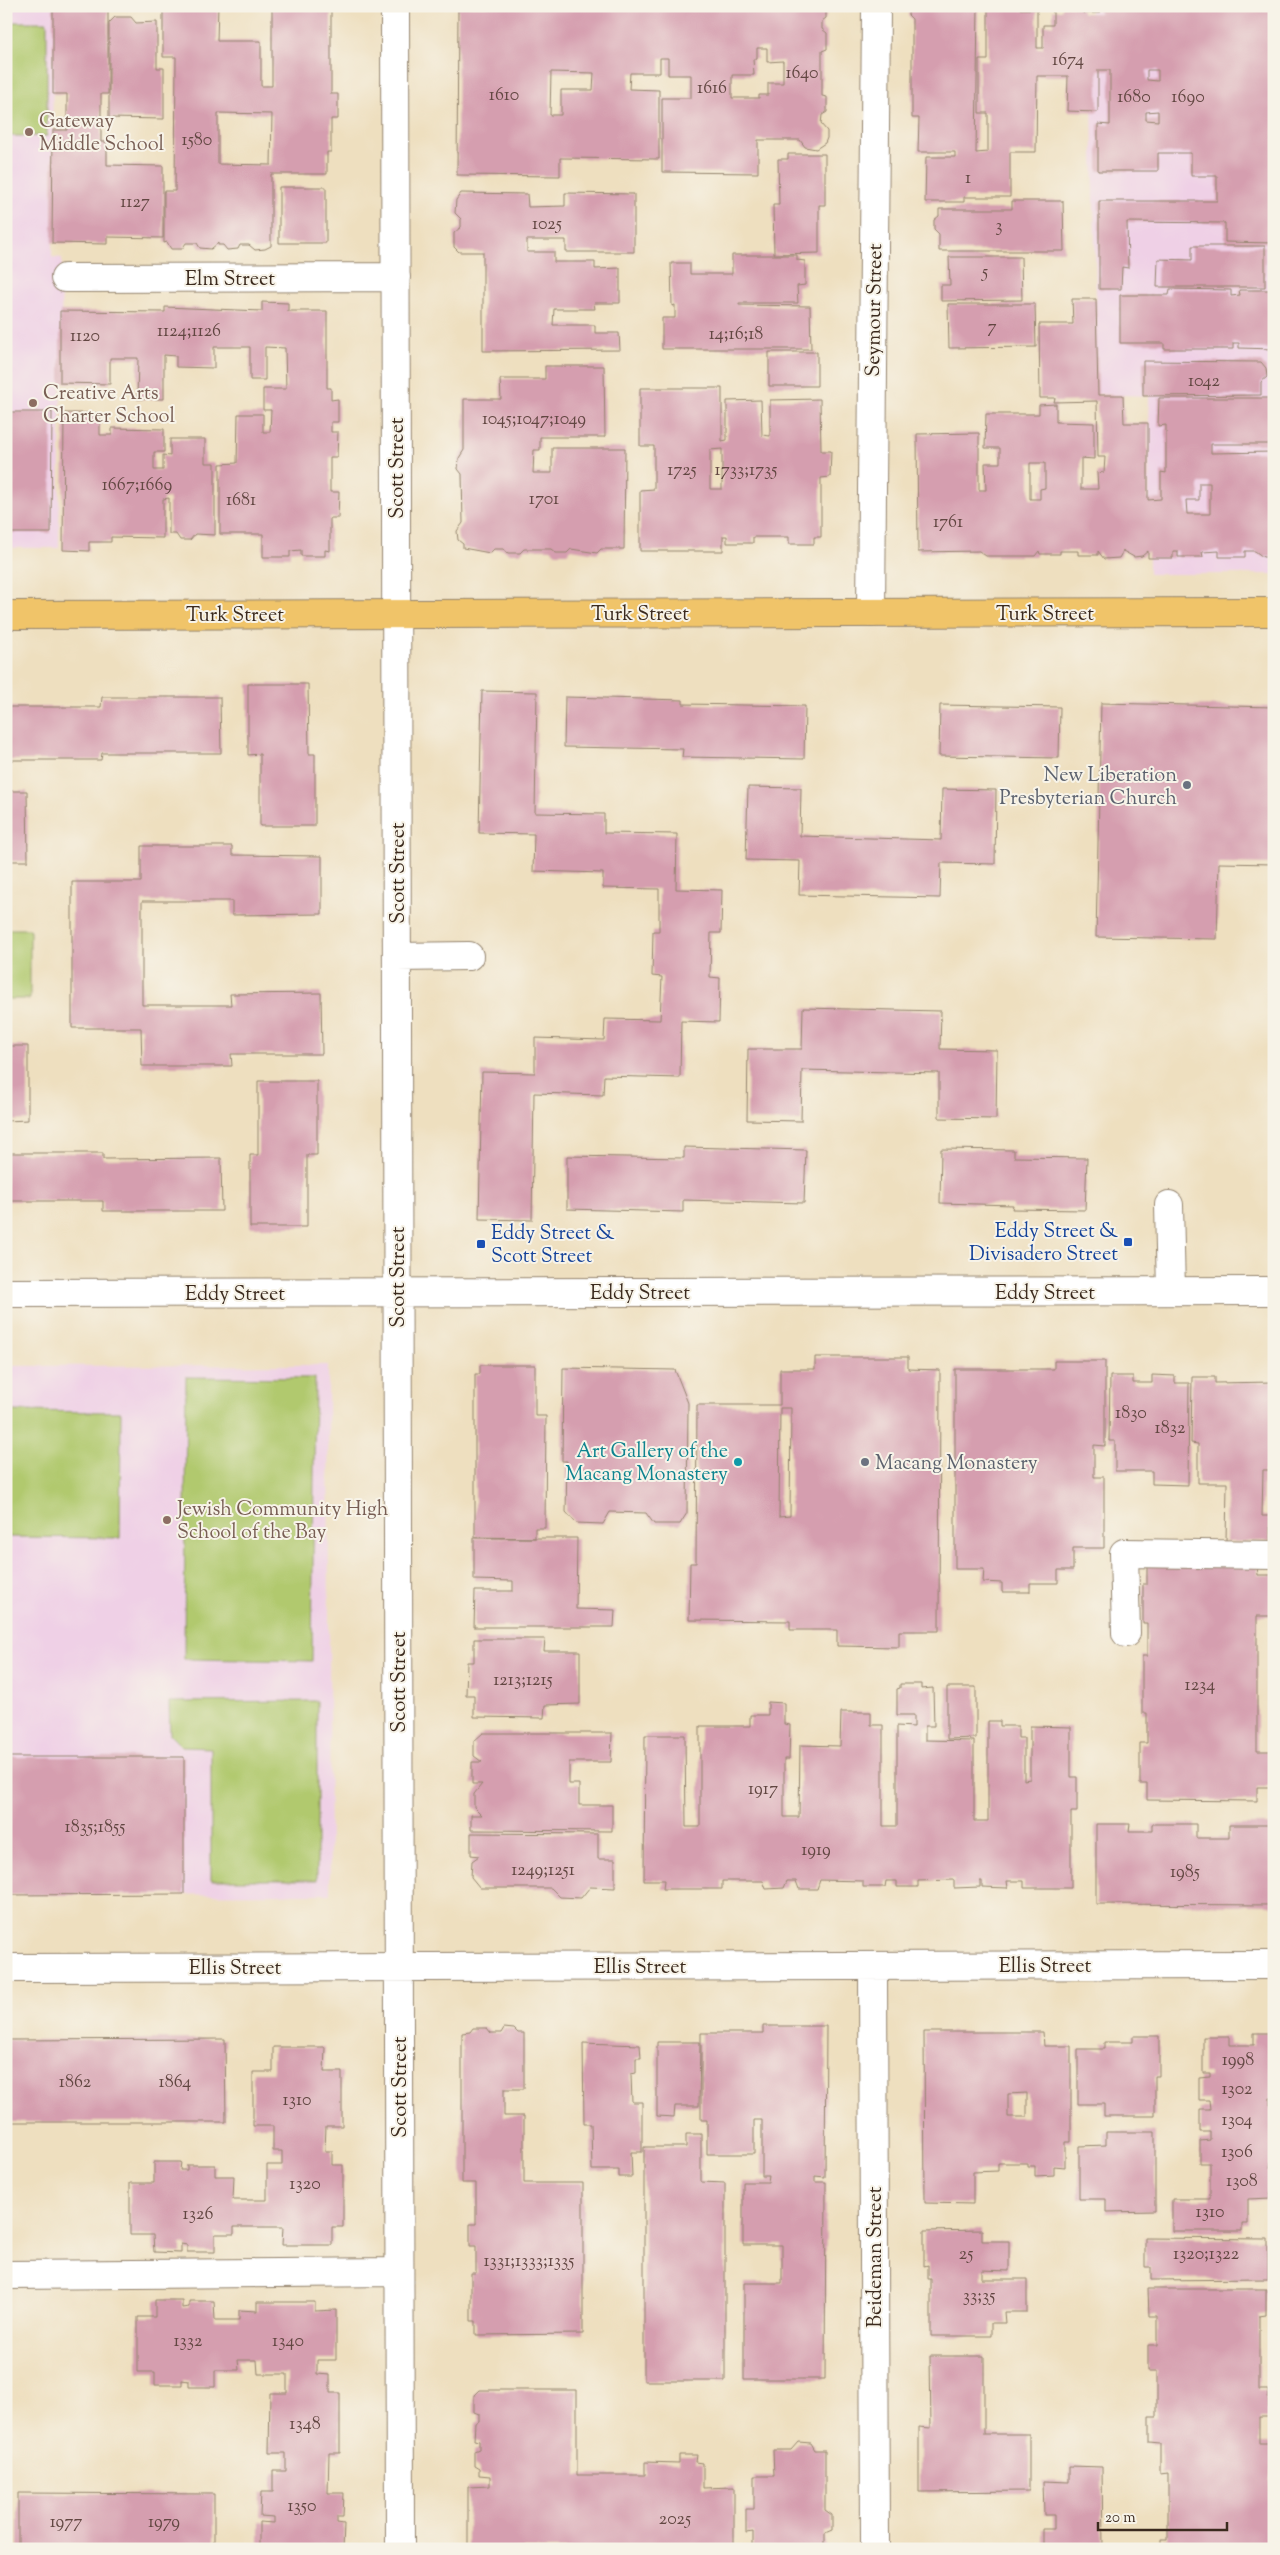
<svg xmlns="http://www.w3.org/2000/svg" width="1280" height="2555" viewBox="0 0 1280 2555" font-family="'Sorts Mill Goudy',serif">
<rect width="100%" height="100%" fill="#f7f3e8"/>
<filter id="ink" filterUnits="userSpaceOnUse"><feTurbulence type="fractalNoise" baseFrequency=".02" numOctaves="2"/><feDisplacementMap in="SourceGraphic" scale="10" xChannelSelector="R" yChannelSelector="G"/><feConvolveMatrix kernelMatrix="1 2 1 2 8 2 1 2 1" color-interpolation-filters="sRGB"/></filter>
<filter id="wash" filterUnits="userSpaceOnUse"><feTurbulence type="fractalNoise" baseFrequency=".0096" numOctaves="4" result="noise"/><feDisplacementMap in="SourceGraphic" scale="20" xChannelSelector="R" yChannelSelector="G"/><feGaussianBlur stdDeviation="1.12" result="paint"/><feColorMatrix in="noise" values="0 0 0 0 0 0 0 0 0 0 0 0 0 0 0 0 0 1.4 0 .05"/><feComposite in="paint" operator="in"/></filter>
<g filter="url(#wash)">
<rect width="100%" height="100%" fill="#eedfbf"/>
<path fill="#efd0e6" d="M6,6H53L52,257L62,258L59,548H6Z
M1090,6H1274V574H1149V396L1098,394Z
M328,1365L330,1894L6,1895V1366Z"/>
<path fill="#b1c96e" stroke="#767a46" d="M6,22H47V136H6Z
M6,929H30V999H6Z
M186,1377L315,1378L312,1661L184,1659Z
M6,1411L121,1412L120,1538L6,1537Z
M317,1701V1880H211V1748L182,1747L170,1735L169,1702Z"/>
<g id="blocks">
<path fill="#d59eaf" fill-rule="evenodd" d="M53,6H108V94H101V142H107V165L163,166V238L107,237V244L52,243L53,130H67V94H53Z
M163,6H218L217,41H261V86H272V6H331V94H338V119H331V152H327V174H271V246L265,249L255,250L249,245H240L238,249L227,250L223,245H218V243L211,249L200,248L197,243H186L182,249H171L167,242L164,243V191H175L176,57H163ZM218,113L272,114L271,165L218,164Z
M458,6H826V18L822,21V29L827,33V49L822,51V96L827,97V112L822,115L821,124L827,131V138L825,143L816,149L805,147L800,140H758V173L662,172V98H691V75H668V58H660V73H630L629,89L659,90V159L560,158V176L457,175ZM757,48H767V62L783,61V83H768V95H759V98H732V75H754L753,59H757ZM551,72L594,73L593,90H561V115H550Z
M909,6H978L976,153L988,152V113H979V60H988V6H1020V9H1037V48H1043V25H1053V10H1061L1063,6H1079L1083,13H1099V6H1274V243L1225,242V223L1127,222L1128,268L1122,267L1121,289H1099V201H1217V176H1191V153H1158V171H1098V124L1110,125V70H1098V112L1067,111L1068,76H1037L1036,152H1010V197H964V202H925L926,157H955V152H918L919,118H912V19L908,15ZM1147,70H1158V81L1147,80ZM1158,111V121L1146,120V112Z
M115,17H131L136,23L157,22V68H164V119L109,118V23Z
M788,154H825V205H819V253L774,254L773,205H779L778,159H788Z
M279,187H326V243H279Z
M461,193L527,194L528,207L565,206V193L634,194V252H566V240H527V252H554V262H595V269L620,268V303H594L595,309H554L553,325H595V333H619L620,350L483,351V252H459L454,247V233L461,227V219L455,213L456,200Z
M1012,201H1063L1064,251H939V234L934,229V220L939,216V209H1012Z
M1192,246H1265V287H1157L1158,259L1192,260Z
M732,255H797V260L805,261V285L797,286L798,303H739V305L810,306L811,349H662V318H675V305L672,306L671,263H690V274H732Z
M949,257H1021L1022,300L941,301V285H950Z
M1170,289L1231,290V296L1240,295L1239,290H1274V349L1239,348V343H1233V349H1164V343H1120V295H1169Z
M1072,299H1096L1098,395H1123L1124,423H1148V500L1161,499V472L1166,473V425L1158,426L1159,398H1274V444H1211V453L1274,452V557H1263L1255,551H1245V557H1219V551L1202,552L1203,557H1178V551H1173V558H1148V551L1142,556L1134,557L1123,551L1119,558L1104,559L1098,551V555H1078V551H1060V554H1040L1039,551L1035,556H986L979,551L918,552L917,434L979,433V490H986L985,463H1000V448H985L986,414H1039V405L1056,404V422L1094,423V459L1081,458V489H1098L1097,473L1104,472L1105,457H1098L1097,401L1054,402L1055,398H1040L1039,324H1073ZM1030,463H1045V488L1040,489V499H1030ZM1199,483H1210V514H1187L1186,500H1199Z
M262,302L288,303V311H327V388H331V400L338,399V422H331V432H338L337,457H330V492H339L338,518H330V551L325,550V556H301V550L290,551V557H263V534H220V464L237,463L238,414H263V432H270L271,410H263V389H286L285,348L265,347V380H250V347H214V368L176,367V356L164,355V399H137L138,358H110V384L60,383V311L165,312V307L262,311Z
M948,304H1035L1036,347L949,348Z
M769,352H817V386H769Z
M1143,361L1261,362L1266,368L1267,377L1261,382V395L1143,396Z
M545,366H604L605,437H540V450H534L533,473H552V448H625L624,549H601L597,553L571,549L567,553H556L551,549H524L520,553H508L503,549H494L490,553L463,548V544L458,540L457,531L463,523L462,474L458,469L459,458L464,450V399H501L500,379H545Z
M640,388H722V441L727,440V401L761,400L762,435L770,436V400L820,399L821,451H831L830,477L821,478V537H814V544H789V537H753V543H727V536H723V551H640V490L654,489V446H640ZM722,449V489H710V450Z
M6,412H52L51,533H6Z
M64,413H100V435H112V428L164,429V452H154V470H163V455L170,456V439H205V463H215V535L195,534L190,540H180L176,534H169V498L163,499V538L111,537V542H89V551L63,550Z
M248,684H308L309,754H315V826H260V754L248,755Z
M482,691L537,692L535,813L604,814V833L677,834L676,889L722,890L721,933H711L710,977L720,978L719,1022L681,1021L680,1078L604,1076L603,1095L534,1093L532,1220L479,1219L482,1072L535,1073V1038L604,1040L605,1019L660,1020L662,977L652,976L653,931H659V889L603,888V873L533,871L534,834L479,833Z
M102,697H220L221,753H102L101,760H6V707H101Z
M565,697L683,700V704L805,706L804,759L682,757L683,749L564,747Z
M1101,703L1274,707V864L1219,863L1217,939L1096,937Z
M940,705L1060,707L1059,758L939,756Z
M748,787L801,788L800,836L941,840L942,789L996,790L995,864L941,863L940,898L799,895L800,861L746,860Z
M6,791H27L28,861H6Z
M141,846H232V855L322,856V914L232,915V901H142V1005H231L230,994L321,993L322,1054H231L232,1066H142L141,1028H72V882H141Z
M803,1008L941,1011L940,1049L997,1050L996,1119L939,1118V1073L802,1070L801,1121L747,1120L748,1049H802Z
M6,1046H28V1120L6,1121Z
M258,1081H317V1155H307V1227H250V1155H258Z
M684,1147L806,1150L804,1203L683,1200V1212L567,1209V1156L684,1158Z
M941,1149L1014,1150V1157L1087,1158L1085,1210L1012,1209L1013,1205L940,1203Z
M6,1153H103V1159L221,1158L222,1211H103V1201H6Z
M815,1357H908V1369L940,1370L939,1631H899V1647L837,1646V1630H790V1621L689,1620L690,1563H696L697,1405H780V1369H815ZM780,1408H791L790,1516L779,1517Z
M1054,1361H1105V1446L1094,1445V1477H1104V1548H1073V1570H1058V1583H1030V1592H1002V1583L983,1582L984,1569H955V1369H1054Z
M480,1365H535V1416H546L545,1528H535V1538L475,1537V1374H480Z
M563,1368L675,1370L688,1403L687,1513L680,1524H654L646,1513L610,1512L603,1524L576,1523L566,1512L567,1461H562Z
M1152,1375L1175,1376V1383H1189L1188,1485L1152,1484V1471H1115V1441H1109L1110,1376H1133V1383H1152Z
M1192,1377H1215V1383L1274,1382V1470H1263L1262,1516H1270V1541L1226,1542L1227,1483H1198V1444L1191,1443Z
M474,1538H577L576,1609L615,1610L614,1627H474L475,1591H513V1581L474,1580Z
M1147,1564L1257,1565L1258,1575H1274L1273,1616H1257V1751H1274V1787H1257V1801L1147,1800V1784H1140V1743H1147V1713H1142V1656H1147V1623H1143V1584H1147Z
M474,1639H545L544,1651H580V1704L545,1705L544,1718L474,1717V1695H466L467,1662H474Z
M900,1684H921V1689L933,1688L934,1726H925V1740L974,1741V1821H988V1721H1000V1726H1018V1738H1024V1780L1030,1779V1726L1071,1727V1777H1077V1812H1071V1888H1024V1881H1007L1008,1888L982,1887V1881H980V1887L954,1888V1880L918,1881V1887H897V1881H886L885,1887H863V1881L820,1880L817,1889H799L796,1881H787L784,1888L766,1889L763,1881H722V1889H663L664,1880H644L645,1735H685L686,1827H700V1726H750V1715H768V1702L784,1703V1724L790,1725L789,1759H784V1817H799L800,1745L840,1746L841,1712H871V1725H883V1826H897V1726L914,1727V1715H897V1689L900,1688Z
M947,1687H976V1738L947,1739Z
M483,1733H612L611,1762H569V1784H579V1805H612V1831L471,1830V1815H482L474,1807V1794L482,1784H472V1762H482L474,1756V1741Z
M6,1757H184V1894L6,1895Z
M1096,1824H1130L1129,1831H1152V1824H1196V1838H1229V1825H1274V1905L1096,1904Z
M471,1833L598,1834V1859H615V1888L590,1887L581,1898L560,1897L551,1888H480L471,1877L472,1861L479,1856L471,1855Z
M763,2026H826L825,2177L815,2176V2182H826L825,2379H744V2283H782V2245H743V2182H768L769,2176H762V2120H754V2154H707V2120H701V2033H763Z
M473,2028H487L491,2033H501L504,2028L514,2029L518,2033H524V2089H504V2116H524V2183H583V2334L476,2335V2321H471V2273H476V2246H470V2224H476V2183H462V2033L470,2032Z
M924,2032H1043L1044,2046H1071V2142H1065V2167L1054,2166V2175L1035,2176V2166H1027V2163H998V2171L973,2172V2204L925,2203ZM1027,2093V2117H1008V2094Z
M1254,2033H1274V2098H1270V2105H1274V2129L1271,2130L1270,2135L1274,2136V2162H1271L1270,2167L1274,2166V2193H1270L1271,2198L1248,2199V2224H1242V2231H1172V2199H1210V2163H1200V2141L1210,2140V2132H1200V2109H1210L1209,2100H1199V2078L1210,2077V2073H1203V2037H1229V2045H1254Z
M1133,2036H1159V2076H1155V2116H1104V2104H1078V2049H1104V2042H1133Z
M225,2039L226,2122H6V2040Z
M657,2042H700L699,2106H675L674,2117L657,2116Z
M583,2043L640,2045L641,2058H636V2073L631,2074L632,2102H642V2152H631L632,2177H619V2170H592L591,2124H584Z
M273,2047H325L324,2072H342V2126H326L325,2151H332V2165H343V2227H332V2245H282L283,2227H234V2234H215V2252H187V2245L181,2244V2253L154,2252L153,2235H130V2183H154V2162H181L180,2170H187V2165H215V2176H234L233,2200H267V2165H282V2151H273V2126H253V2072H273Z
M1106,2132H1155V2211L1106,2212V2199H1079V2146L1106,2145Z
M686,2134H701V2182L725,2183V2381H644V2147H686Z
M982,2230V2241H1009V2271L982,2270V2279H1027V2312H1004L1005,2323H991V2336H931V2279H928V2265L924,2266V2231Z
M1145,2238L1268,2239V2279L1151,2280V2267H1145Z
M1148,2289H1266V2315L1259,2316V2390H1268L1269,2417H1259V2443H1274V2470H1271V2545H1274V2549H1162V2539H1168V2473L1160,2474V2444L1149,2443V2417H1157V2371H1148V2345H1157V2316H1149Z
M155,2300H182V2308L189,2307V2301H214L215,2320H239V2310L257,2311V2302H315V2311L336,2310V2360H317V2374L330,2375V2393H340V2453H329L328,2493H344L343,2517H337V2523L344,2524L343,2549H259V2522L274,2523V2517L260,2516L261,2492H273V2471H286V2453H269L270,2393H287V2374H258L257,2360H238L239,2370H215V2387H189V2381L182,2380V2385H155V2372H138V2317H155Z
M930,2356H984V2434H1029V2491L919,2492V2427L931,2428Z
M479,2390H577V2475H645V2462L679,2463V2455H697L696,2462L703,2463V2488L734,2487V2549H468V2487L490,2486V2476L479,2475V2469L474,2466V2451L479,2449V2441L474,2440L475,2423L479,2421V2414L474,2412V2395Z
M6,2396H9V2454H6Z
M798,2442L811,2443L815,2450H825V2510L832,2515V2530L825,2533V2549H753V2532L746,2533V2509H754V2476H774L773,2450H791Z
M1069,2466L1102,2467L1103,2549H1043V2529H1054V2515H1044L1043,2481L1069,2482Z
M18,2493L214,2494V2549H18Z
M6,2501H9V2549H6Z"/>
</g>
</g>
<g filter="url(#ink)">
<use href="#blocks" fill-opacity="0" stroke="#94846e" stroke-width="1"/>
<g fill="none" stroke-linecap="round" stroke-linejoin="round">
<defs>
<path id="minor" d="M395,6L400,2549
M65,278L396,277
M871,613L876,6
M397,957L469,956
M1169,1205L1171,1291
M6,1293L1274,1291
M1126,1633L1124,1553L1274,1555
M873,1966L875,2549
M6,1968L1274,1965
M6,2275L399,2272"/>
<path id="major" d="M6,615L1274,612"/>
</defs>
<use href="#minor" stroke="#94846e" stroke-width="30"/>
<use href="#major" stroke="#94846e" stroke-width="30"/>
<use href="#minor" stroke="#fff" stroke-width="28"/>
<use href="#major" stroke="#f0c469" stroke-width="28"/>
</g>
</g>
<g fill="#8d6e63" stroke="#f7f3e8" stroke-width="2">
<circle cx="29" cy="132" r="5"/>
<circle cx="33" cy="403" r="5"/>
<circle cx="167" cy="1520" r="5"/>
</g>
<g fill="#6b7280" stroke="#f7f3e8" stroke-width="2">
<circle cx="1187" cy="785" r="5"/>
<circle cx="865" cy="1462" r="5"/>
</g>
<g fill="#1a4fb4" stroke="#f7f3e8" stroke-width="2">
<rect x="1123" y="1237" width="10" height="10" rx="2.5"/>
<rect x="476" y="1239" width="10" height="10" rx="2.5"/>
</g>
<circle fill="#0f9aa8" stroke="#f7f3e8" stroke-width="2" cx="738" cy="1462" r="5"/>
<g text-anchor="middle" stroke-width="4" stroke-linejoin="round" paint-order="stroke">
<g font-size="18" fill="#624742">
<text x="1068" y="65">1674</text>
<text x="802" y="78">1640</text>
<text x="712" y="93">1616</text>
<text x="504" y="100">1610</text>
<text x="1134" y="102">1680</text>
<text x="1188" y="102">1690</text>
<text x="197" y="145">1580</text>
<text x="968" y="183">1</text>
<text x="135" y="207">1127</text>
<text x="547" y="229">1025</text>
<text x="999" y="231">3</text>
<text x="985" y="277">5</text>
<text x="992" y="332">7</text>
<text x="189" y="336">1124;1126</text>
<text x="736" y="339">14;16;18</text>
<text x="85" y="341">1120</text>
<text x="1204" y="386">1042</text>
<text x="534" y="424">1045;1047;1049</text>
<text x="682" y="475">1725</text>
<text x="746" y="475">1733;1735</text>
<text x="137" y="490">1667;1669</text>
<text x="544" y="504">1701</text>
<text x="241" y="505">1681</text>
<text x="948" y="527">1761</text>
<text x="1131" y="1418">1830</text>
<text x="1170" y="1433">1832</text>
<text x="523" y="1685">1213;1215</text>
<text x="1200" y="1690">1234</text>
<text x="763" y="1794">1917</text>
<text x="95" y="1832">1835;1855</text>
<text x="816" y="1855">1919</text>
<text x="543" y="1875">1249;1251</text>
<text x="1185" y="1877">1985</text>
<text x="1238" y="2065">1998</text>
<text x="75" y="2087">1862</text>
<text x="175" y="2087">1864</text>
<text x="1237" y="2094">1302</text>
<text x="297" y="2105">1310</text>
<text x="1237" y="2125">1304</text>
<text x="1237" y="2157">1306</text>
<text x="1242" y="2186">1308</text>
<text x="305" y="2189">1320</text>
<text x="1210" y="2217">1310</text>
<text x="198" y="2219">1326</text>
<text x="966" y="2259">25</text>
<text x="1206" y="2259">1320;1322</text>
<text x="529" y="2266">1331;1333;1335</text>
<text x="979" y="2301">33;35</text>
<text x="188" y="2346">1332</text>
<text x="288" y="2346">1340</text>
<text x="305" y="2429">1348</text>
<text x="302" y="2511">1350</text>
<text x="675" y="2524">2025</text>
<text x="66" y="2527">1977</text>
<text x="164" y="2527">1979</text>
</g>
<g font-size="20" fill="#785e54" stroke="#f7f3e8" text-anchor="start">
<text x="39" y="127">Gateway<tspan x="39" dy="23">Middle School</tspan></text>
<text x="43" y="399">Creative Arts<tspan x="43" dy="23">Charter School</tspan></text>
<text x="177" y="1515">Jewish Community High<tspan x="177" dy="23">School of the Bay</tspan></text>
</g>
<g font-size="20" fill="#3b2a1e" stroke="#f7f3e8">
<text x="230" y="285">Elm Street</text>
<text transform="translate(873 310) rotate(-89)" y="7">Seymour Street</text>
<text transform="translate(396 468) rotate(-90)" y="7">Scott Street</text>
<text x="640" y="620">Turk Street</text>
<text x="1045" y="620">Turk Street</text>
<text x="235" y="621">Turk Street</text>
<text transform="translate(397 873) rotate(-90)" y="7">Scott Street</text>
<text transform="translate(397 1277) rotate(-90)" y="7">Scott Street</text>
<text x="640" y="1299">Eddy Street</text>
<text x="1045" y="1299">Eddy Street</text>
<text x="235" y="1300">Eddy Street</text>
<text transform="translate(398 1682) rotate(-90)" y="7">Scott Street</text>
<text x="1045" y="1972">Ellis Street</text>
<text x="640" y="1973">Ellis Street</text>
<text x="235" y="1974">Ellis Street</text>
<text transform="translate(399 2087) rotate(-90)" y="7">Scott Street</text>
<text transform="translate(874 2257) rotate(-90)" y="7">Beideman Street</text>
</g>
<g font-size="20" fill="#5b616d" stroke="#f7f3e8" text-anchor="end">
<text x="1177" y="781">New Liberation<tspan x="1177" dy="23">Presbyterian Church</tspan></text>
<text x="875" y="1469" text-anchor="start">Macang Monastery</text>
</g>
<g font-size="20" fill="#164399" stroke="#f7f3e8" text-anchor="end">
<text x="1118" y="1237">Eddy Street &amp;<tspan x="1118" dy="23">Divisadero Street</tspan></text>
<text x="491" y="1239" text-anchor="start">Eddy Street &amp;<tspan x="491" dy="23">Scott Street</tspan></text>
</g>
<g font-size="20" fill="#0d838f" stroke="#f7f3e8" text-anchor="end">
<text x="728" y="1457">Art Gallery of the<tspan x="728" dy="23">Macang Monastery</tspan></text>
</g>
</g>
<rect width="1280" height="2555" fill="none" stroke="#f7f3e8" stroke-width="25"/>
<path d="M1098 2522v8h129v-8" fill="none" stroke="#3b2a1e" stroke-width="2.5"/>
<text x="1105" y="2522" font-size="15" fill="#3b2a1e" stroke="#f7f3e8" stroke-width="4" paint-order="stroke">20 m</text>
</svg>
